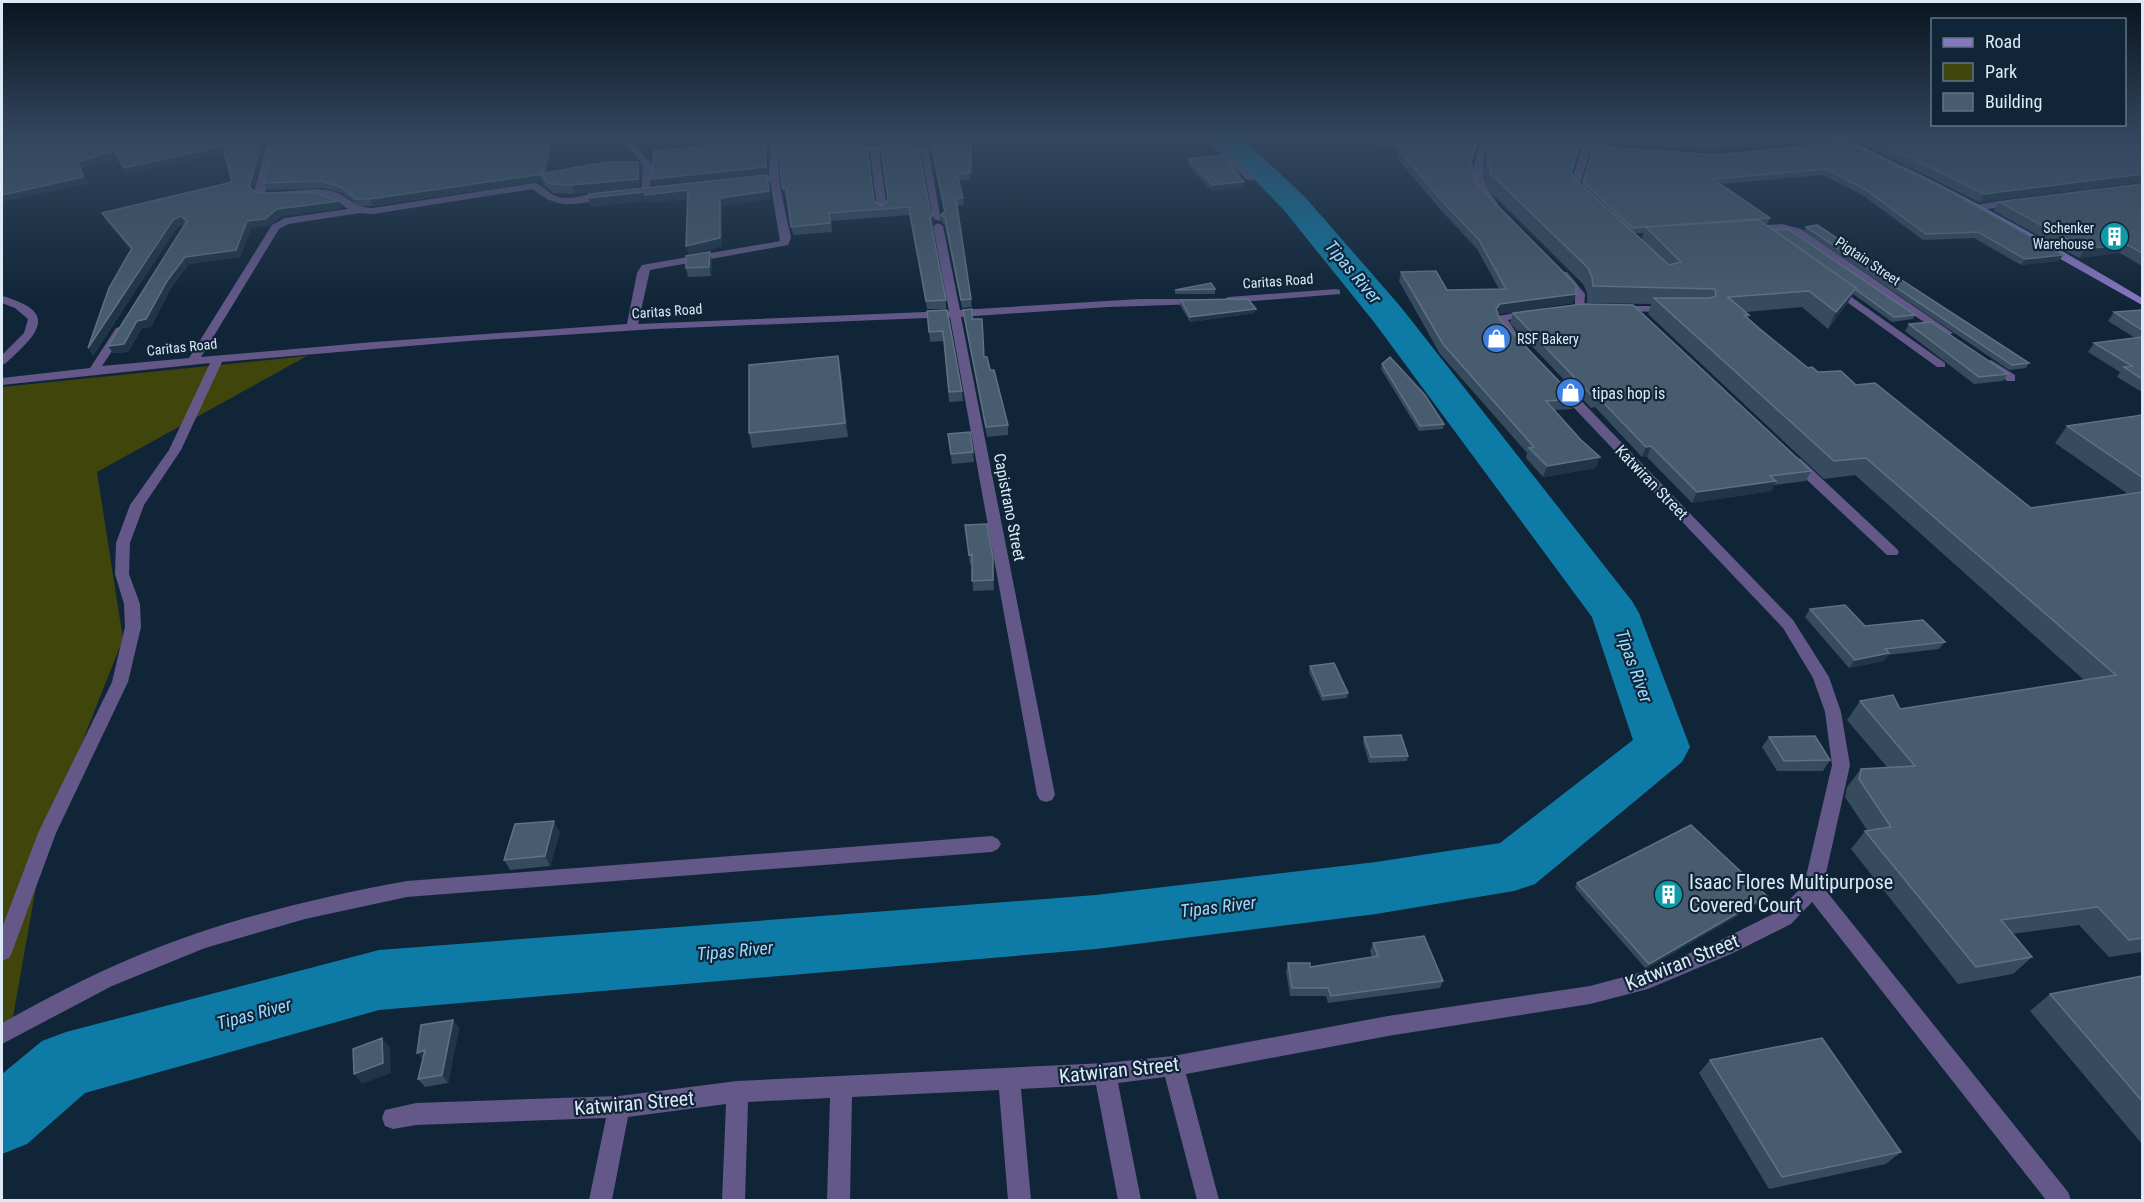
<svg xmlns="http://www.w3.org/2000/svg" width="2144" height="1202" viewBox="0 0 2144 1202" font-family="'Roboto Condensed',sans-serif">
<rect width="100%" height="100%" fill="#112538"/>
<path fill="#40450c" d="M307,356L97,472L123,639L45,836L13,1017L2,1025V387Z"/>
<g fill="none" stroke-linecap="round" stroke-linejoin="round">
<path fill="#0e7ba6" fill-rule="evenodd" d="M1210,135H1239L1305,197L1400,306L1632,601L1639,613L1690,747L1682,762L1535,884L1514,891L1376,914L1096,949L379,1010L85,1093L27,1144L2,1154V1074L42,1041L66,1032L379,950L1096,895L1376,862L1500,843L1633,740L1592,617L1374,322L1283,209Z"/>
<path fill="#635888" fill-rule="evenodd" d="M269,135H277L265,192C287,193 309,186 331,191C349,195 351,207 373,208L534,183C548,187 549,198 567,198C580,198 604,189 614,196L609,199C577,203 559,212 533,189L373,214L360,213L288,224L279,229L201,357L374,342L627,324L637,273L642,265L780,241L770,181L749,184L744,181L769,176L770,147L774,135H782C773,170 784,203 791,238L788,245L650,270L638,324L949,311L933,226L938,223L943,226L960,310L1139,299H1205V303L1201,304L1108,307L961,317L1055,795L1052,800L1046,802L1040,800L1037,795L950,317L655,329L468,341L222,362L181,450L144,505L130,543L129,574L140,604L141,627L128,682L56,833L12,952L9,958L2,961V928L38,833L112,682L125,627L124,604L115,574L116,543L130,505L169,450L210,363L2,385V378L90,368L116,328L120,327L126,330L102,366L189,358L272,225L285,218L348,209C313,181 296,204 259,197L254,192Z
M618,135H626L653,165L649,194L641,192L643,165Z
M1201,135H1210L1253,176V180H1247Z
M1472,135H1503L1516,138L1512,141L1490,139C1481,168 1478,178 1498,204L1496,206H1490C1468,180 1472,168 1482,138Z
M1562,141L1613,145L1617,148L1613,151L1591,149L1579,188L1585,197L1583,199H1577L1569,188L1582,148L1559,146L1558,144Z
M848,145L928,147L941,221L933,219L921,152L879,151L887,209L882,212L877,209L870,151L845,150V146Z
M1782,224L1801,229L1953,333L1947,336L1943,335L1793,233C1780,229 1758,236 1747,229L1752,226Z
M1559,272H1567L1585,294L1584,310L1575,308V294L1558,274Z
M1833,284L1945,363V367H1937L1829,289V285Z
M1336,289L1340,290V294L1228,303L1223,300L1228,297Z
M2,296C60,312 38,334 6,363L2,365V355L24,333L28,319L15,308L2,303Z
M1618,306H1669L1674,309L1669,312L1614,311V307Z
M1531,310L1535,311V315L1508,320L1519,337L1513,340C1503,337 1495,325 1498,316Z
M1991,360L2015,375V381H2007L1987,366V362Z
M1561,383L1565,384L1793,620L1829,677L1841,712L1850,765L1823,887L2068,1192L2071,1200H2046L1812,902L1791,924L1731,954L1648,989L1590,1004L1388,1036L1186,1074L1219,1200H1197L1165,1077L1118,1083L1141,1200H1118L1096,1085L1021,1089L1031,1200H1008L999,1090L852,1097L850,1200H827L830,1098L748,1102L745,1200H722L726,1104L628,1117L612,1200H589L606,1118L416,1125L393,1129L385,1126L382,1118L385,1110L416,1103L619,1096L737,1081L1105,1063L1173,1056L1388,1016L1590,986L1646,971L1717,942L1777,912L1804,885L1832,765L1825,712L1813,678L1783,628L1557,390L1555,387Z
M1796,458L1801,459L1897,549L1899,552L1897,555H1887L1791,465L1789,462L1791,459Z
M992,836L998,839L1001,844L998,849L992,852L407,897L305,919L205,948L112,986L2,1044V1023C44,1000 87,977 132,958C220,921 313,898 407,881Z"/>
<path fill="#635888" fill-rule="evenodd" d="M2017,199L2020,200V204L1981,210L1976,207L1981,204Z"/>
<path fill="#8776c2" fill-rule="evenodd" d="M1822,135C1842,133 1867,149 1885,158C1974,199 2058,248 2142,298V305L1945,194Z"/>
</g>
<path fill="#364b5e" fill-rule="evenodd" d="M267,135L253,190L255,192L339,201L342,208L281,216L269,226L251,228L240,257L189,264L171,288L151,327L142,328L128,352L113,353L186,223L177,227L93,356L131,250L106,220L102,213L232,182L225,152L128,174L118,158L82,168L87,184L2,141Z
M972,135V173H970V180H959L963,198L964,205L958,206L972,307L962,308L945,226L942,222L941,215L944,212L931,149L926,144H782L781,137Z
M1320,135H1480L1471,163L1476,184L1576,294L1573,303L1498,314L1500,320L1576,399L1572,409L1554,410L1596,468L1543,477L1526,458L1527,453L1440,354L1399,281L1401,272L1447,290L1499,289L1477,249L1439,208L1397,158L1399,149Z
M1493,135H1829L1827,140L1716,150L1582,140L1572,173L1574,178L1582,186L1594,146L1718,155L1845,142L2059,261L2021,265L1974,238L1923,240L1864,196L1823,175L1720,184L1770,218L1767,224H1765L1774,230L1915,315L1913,319L1892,322L1853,294L1847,304L1828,329L1802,307L1746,312L1749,315L1748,318L1808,368L1818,372L1856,385L2031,508L2128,494L2055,443L2067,426L2142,415V952L2109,957L2079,925L2012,934L2032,957L2013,974L1958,984L1851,849L1865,831L1867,830L1845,797L1847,787L1861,769L1887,767L1847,720L1860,701L1900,709L2084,680L1855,475L1824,479L1648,314L1651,304L1587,303V293L1583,284L1487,189L1483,171ZM1634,233H1644L1641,240Z
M1836,135H2107L2134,146L2142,145V182L1979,202L1855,140Z
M1188,159L1244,182V187L1212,191L1188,165Z
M638,162L641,170L640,187L575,194L553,193L543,184L542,181L373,206H359L344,194L323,188L267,190L264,183L547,173Z
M781,178L874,201L882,206L888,201L930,211L934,214V222L932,226L946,300V309H927L909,215L831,221L832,232L793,235L787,197H785Z
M2142,184V266L2120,253L2079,258L1994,211L1999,202Z
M1806,227L2029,363L2026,368L2009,370L1804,231Z
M712,261L711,276L688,277L686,268Z
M1215,289V294H1175V290Z
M1181,300L1255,313L1190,322L1180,305Z
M947,310L962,391L963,401L949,402L944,341L930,342L927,311Z
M963,310L972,319L984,357L990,370L1008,425V435L987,437L964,319Z
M2142,310V392L2117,377L2120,372L2088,352L2094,343L2135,338L2108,321L2114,312Z
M1513,313L1811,471L1806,481L1774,485L1771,491L1692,503L1647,457H1642L1595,407L1591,408L1510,323Z
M1909,324L2008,374L2003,381L1974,384L1905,331Z
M1382,364L1444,424L1443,429L1419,431L1381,369Z
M841,370L848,437L752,448L749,433Z
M948,434L973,452L974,462L952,464Z
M965,525L993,558L994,590L973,591L972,564L970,565Z
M1810,609L1865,626L1945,642L1939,649L1888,655L1884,661L1849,668L1805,617Z
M1310,666L1348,693L1347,698L1322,701L1309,672Z
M1364,737L1408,756L1407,761L1369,763L1363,742Z
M1769,737L1830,760L1823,771H1777L1762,747Z
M560,832L550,866L510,870L504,860Z
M1577,883L1767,896L1763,901L1646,969L1575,888Z
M1373,943L1443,981L1440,988L1328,1003L1326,996H1290L1286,971L1288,963L1310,967L1372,957L1370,951Z
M2142,976V1144L2030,1011L2050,994Z
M453,1020L459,1028L448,1083L425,1087L418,1079Z
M1710,1060L1901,1152L1886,1164L1769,1189L1699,1073Z"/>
<path fill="#203548" d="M263,135H267L252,194L249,187Z
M552,135H556L545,179L543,174Z
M769,135H773L767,148V174L653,185L652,179L766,142Z
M1794,135H1829L1827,140L1716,150L1719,141Z
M223,146L227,152L128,174L124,168Z
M114,151L118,158L82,168L87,184L2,202V195L78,162Z
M638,162L641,170L640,187L575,194L572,185Z
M543,174L540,175L542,181L373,206L370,199Z
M2142,174V182L1979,202L1984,194Z
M1244,182V187L1212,191L1213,185Z
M783,189H786L787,197H785Z
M688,190L690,199L647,203V201L591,207L588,198L645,192Z
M769,191L771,199L722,206V247L689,255L686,246L720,198Z
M339,201L342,208L281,216L269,226L251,228L240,257L189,264L171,288L151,327L142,328L128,352L113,353L108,346L137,321L185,257L247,221L277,209Z
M934,214V222L931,226L930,218Z
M181,216L185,223L177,227L93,356L88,348L173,220Z
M2126,244L2120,253L2079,258L2085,249Z
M710,252L712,261L711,276L709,267Z
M2063,255L2059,261L2021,265L2025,259Z
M1856,288L1847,304L1828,329L1836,312Z
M1576,294L1573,303L1498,314L1496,309L1500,304Z
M1256,309L1255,313L1190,322V317Z
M838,356L841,370L848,437L845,423Z
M1651,446L1647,457H1642L1646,447Z
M1600,457L1596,468L1543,477L1547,466Z
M1776,481L1771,491L1692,503L1697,492Z
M1889,653L1884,661L1849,668L1855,660Z
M554,821L560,832L550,866L545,856Z
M1767,896L1763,901L1646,969L1649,964Z
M453,1020L459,1028L448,1083L442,1075Z
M382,1038L390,1047L391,1073L362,1084L354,1074Z
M425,1050L423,1061L417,1053Z"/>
<path fill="#485c6f" stroke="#5f7284" stroke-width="1.5" d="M19,135H263L249,187L255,192L267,193L312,192L339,201L277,209L265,219L247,221L236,250L185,257L167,281L146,319L137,321L124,344L108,346L187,221L181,216L173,220L88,348L109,288L132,248L102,213L232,182L223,146L124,168L114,151L78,162L83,177L2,195V141Z
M275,135H552L543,174L370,199H356L341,187L320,181L264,183Z
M729,135H769L766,142V167L652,179L654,151L725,144Z
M781,135H971V166L969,167L970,173L957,174L963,198L956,199L971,299L961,300L945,218L941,215L945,211L931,142L926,138L781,137Z
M1368,135H1480L1471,162L1476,184L1576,285V294L1500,304L1496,309L1500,320L1576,399L1546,401L1581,440L1600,457L1547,466L1529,448L1534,447L1443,344L1401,272L1436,271L1447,290L1506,289L1479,240L1441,200L1399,150L1403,141Z
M1493,135H1583L1571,172L1574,178L1669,265L1681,262L1646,227L1759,220L1856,288L1836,312L1809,291L1728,297L1749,315H1744L1761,330L1808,368L1812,367L1818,372L1841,371L1856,385L1875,383L2031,508L2142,492V938L2129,940L2098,907L2001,920L2032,957L1976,967L1865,831L1891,827L1859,779L1861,769L1915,766L1860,701L1893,695L1900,709L2116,675L1866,458L1834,461L1654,298H1710L1716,296L1715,289L1593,286L1592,277L1588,268L1491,174L1487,156Z
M1621,135H1794L1719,141Z
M1864,135H2107L2134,146L2142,145V174L1984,194Z
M1845,142L1947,190L2063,255L2025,259L1978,232L1926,234L1866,190L1826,169L1713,179L1770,218L1632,228L1583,182L1594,146L1718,155Z
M780,146H867L874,201L882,206L888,200L881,146H918L930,211L934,214L930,218L946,300L926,301L909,207L829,213L830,223L791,227L786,189H783L781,178Z
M1223,155L1244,182L1213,185L1188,159Z
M607,162H638V179L572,185L550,184L540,175V174Z
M767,175L769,191L720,198V238L686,246L688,190L645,195V192L588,198L589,194Z
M2142,184V253L2126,244L2085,249L1999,202Z
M1817,225L2029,363L2012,365L1806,227Z
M1788,229L1915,315L1894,317L1855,289L1856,288L1774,230Z
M710,252L709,267L686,268V256Z
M1211,283L1215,289L1175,290Z
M1248,299L1256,309L1190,317L1181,300Z
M1583,304L1633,305L1811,471L1770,476L1776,481L1697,492L1651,446L1646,447L1598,397L1594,398L1513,313Z
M972,309V319H982L984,357H987L990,370H994L1008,425L986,427L963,310Z
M947,310L962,391L949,392L943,331L929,332L927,311Z
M2142,310V330L2114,312Z
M1931,322L2008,374L1979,377L1909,324Z
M2142,337V379L2124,367L2132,366L2094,343Z
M838,356L845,423L749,433V365Z
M1390,357L1425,395L1444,424L1420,426L1382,364Z
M2142,415V477L2067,426Z
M970,432L973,452L951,454L948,434Z
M987,524L993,558V580L972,581V554L969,555L965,525Z
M1845,605L1865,626L1923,620L1945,642L1885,649L1889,653L1855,660L1810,609Z
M1334,663L1348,693L1323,696L1310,666Z
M1401,735L1408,756L1371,757L1364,737Z
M1815,736L1830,760L1784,761L1769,737Z
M554,821L545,856L504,860L515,824Z
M1691,825L1767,896L1649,964L1577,883Z
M1424,936L1443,981L1331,996L1328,988H1292L1288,963H1310V967L1378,956L1373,943Z
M2142,976V1101L2050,994Z
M453,1020L442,1075L418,1079L425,1050L417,1053L421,1025Z
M382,1038L383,1063L354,1074L353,1049Z
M1822,1038L1901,1152L1782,1177L1710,1060Z"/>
<linearGradient id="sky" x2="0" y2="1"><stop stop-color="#09141f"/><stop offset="0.45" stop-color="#32465e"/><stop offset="1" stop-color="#32465e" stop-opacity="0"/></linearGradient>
<rect width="2144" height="303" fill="url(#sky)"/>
<defs>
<symbol id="building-disc" viewBox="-11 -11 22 22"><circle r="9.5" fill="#0f9aa8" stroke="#112538"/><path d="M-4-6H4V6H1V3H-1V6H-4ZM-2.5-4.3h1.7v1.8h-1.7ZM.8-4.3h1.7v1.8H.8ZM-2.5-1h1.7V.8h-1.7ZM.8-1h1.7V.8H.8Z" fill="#fff"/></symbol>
<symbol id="shop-disc" viewBox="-11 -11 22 22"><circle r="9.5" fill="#3f7fe0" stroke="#112538"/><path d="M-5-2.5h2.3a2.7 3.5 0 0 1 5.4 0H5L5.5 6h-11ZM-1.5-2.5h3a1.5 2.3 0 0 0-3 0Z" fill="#fff"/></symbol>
</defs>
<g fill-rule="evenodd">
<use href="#building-disc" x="2098" y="220" width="33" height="33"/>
<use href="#shop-disc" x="1480" y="322" width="33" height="33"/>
<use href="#shop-disc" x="1554" y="376" width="33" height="33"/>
<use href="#building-disc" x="1652" y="878" width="33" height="33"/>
</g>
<g text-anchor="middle" stroke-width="4.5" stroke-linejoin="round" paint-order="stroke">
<g font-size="14" fill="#dce9f6" stroke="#112538" text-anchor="end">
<text x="2094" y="233">Schenker<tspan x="2094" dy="16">Warehouse</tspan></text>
<text x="1517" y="344" text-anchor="start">RSF Bakery</text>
</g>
<g font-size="14" fill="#dce9f6" stroke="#112538">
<text transform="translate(1868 261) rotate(34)" y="5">Pigtain Street</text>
<text transform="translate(1278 281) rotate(-4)" y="5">Caritas Road</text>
<text transform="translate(667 311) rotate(-4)" y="5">Caritas Road</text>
<text transform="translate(182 347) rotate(-6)" y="5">Caritas Road</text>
</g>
<g font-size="16" fill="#dce9f6" stroke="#112538" text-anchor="start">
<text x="1592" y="399">tipas hop is</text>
</g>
<g font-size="16" fill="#dce9f6" stroke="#112538">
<text transform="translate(1652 482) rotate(46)" y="6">Katwiran Street</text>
<text transform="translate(1010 507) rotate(79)" y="6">Capistrano Street</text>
</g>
<g font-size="18" font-style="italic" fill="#99dbff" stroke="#112538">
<text transform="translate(1353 272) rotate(50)" y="6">Tipas River</text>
<text transform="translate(1634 666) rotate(70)" y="6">Tipas River</text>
<text transform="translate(1218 907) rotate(-7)" y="6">Tipas River</text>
<text transform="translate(735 951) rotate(-5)" y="6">Tipas River</text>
<text transform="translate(254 1014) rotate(-15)" y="6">Tipas River</text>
</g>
<g font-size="20" fill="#dce9f6" stroke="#112538" text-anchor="start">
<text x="1689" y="889">Isaac Flores Multipurpose<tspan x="1689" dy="23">Covered Court</tspan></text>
</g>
<g font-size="20" fill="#dce9f6" stroke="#112538">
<text transform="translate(1682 962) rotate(-22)" y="7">Katwiran Street</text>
<text transform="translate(1119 1070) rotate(-6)" y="7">Katwiran Street</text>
<text transform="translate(634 1103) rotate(-5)" y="7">Katwiran Street</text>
</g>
</g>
<rect width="2144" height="1202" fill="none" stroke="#dce9f6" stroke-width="6"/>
<rect x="1931" y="18" width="195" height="108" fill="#112538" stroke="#627384" stroke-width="1.5"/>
<rect x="1943" y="38" width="30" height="9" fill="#8776c2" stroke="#627384" stroke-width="1.5"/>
<text x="1985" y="48" font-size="18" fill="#dce9f6">Road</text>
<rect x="1943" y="63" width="30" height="18" fill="#40450c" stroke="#627384" stroke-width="1.5"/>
<text x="1985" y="78" font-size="18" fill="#dce9f6">Park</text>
<rect x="1943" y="93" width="30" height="18" fill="#485c6f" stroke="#627384" stroke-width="1.5"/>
<text x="1985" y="108" font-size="18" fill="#dce9f6">Building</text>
</svg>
